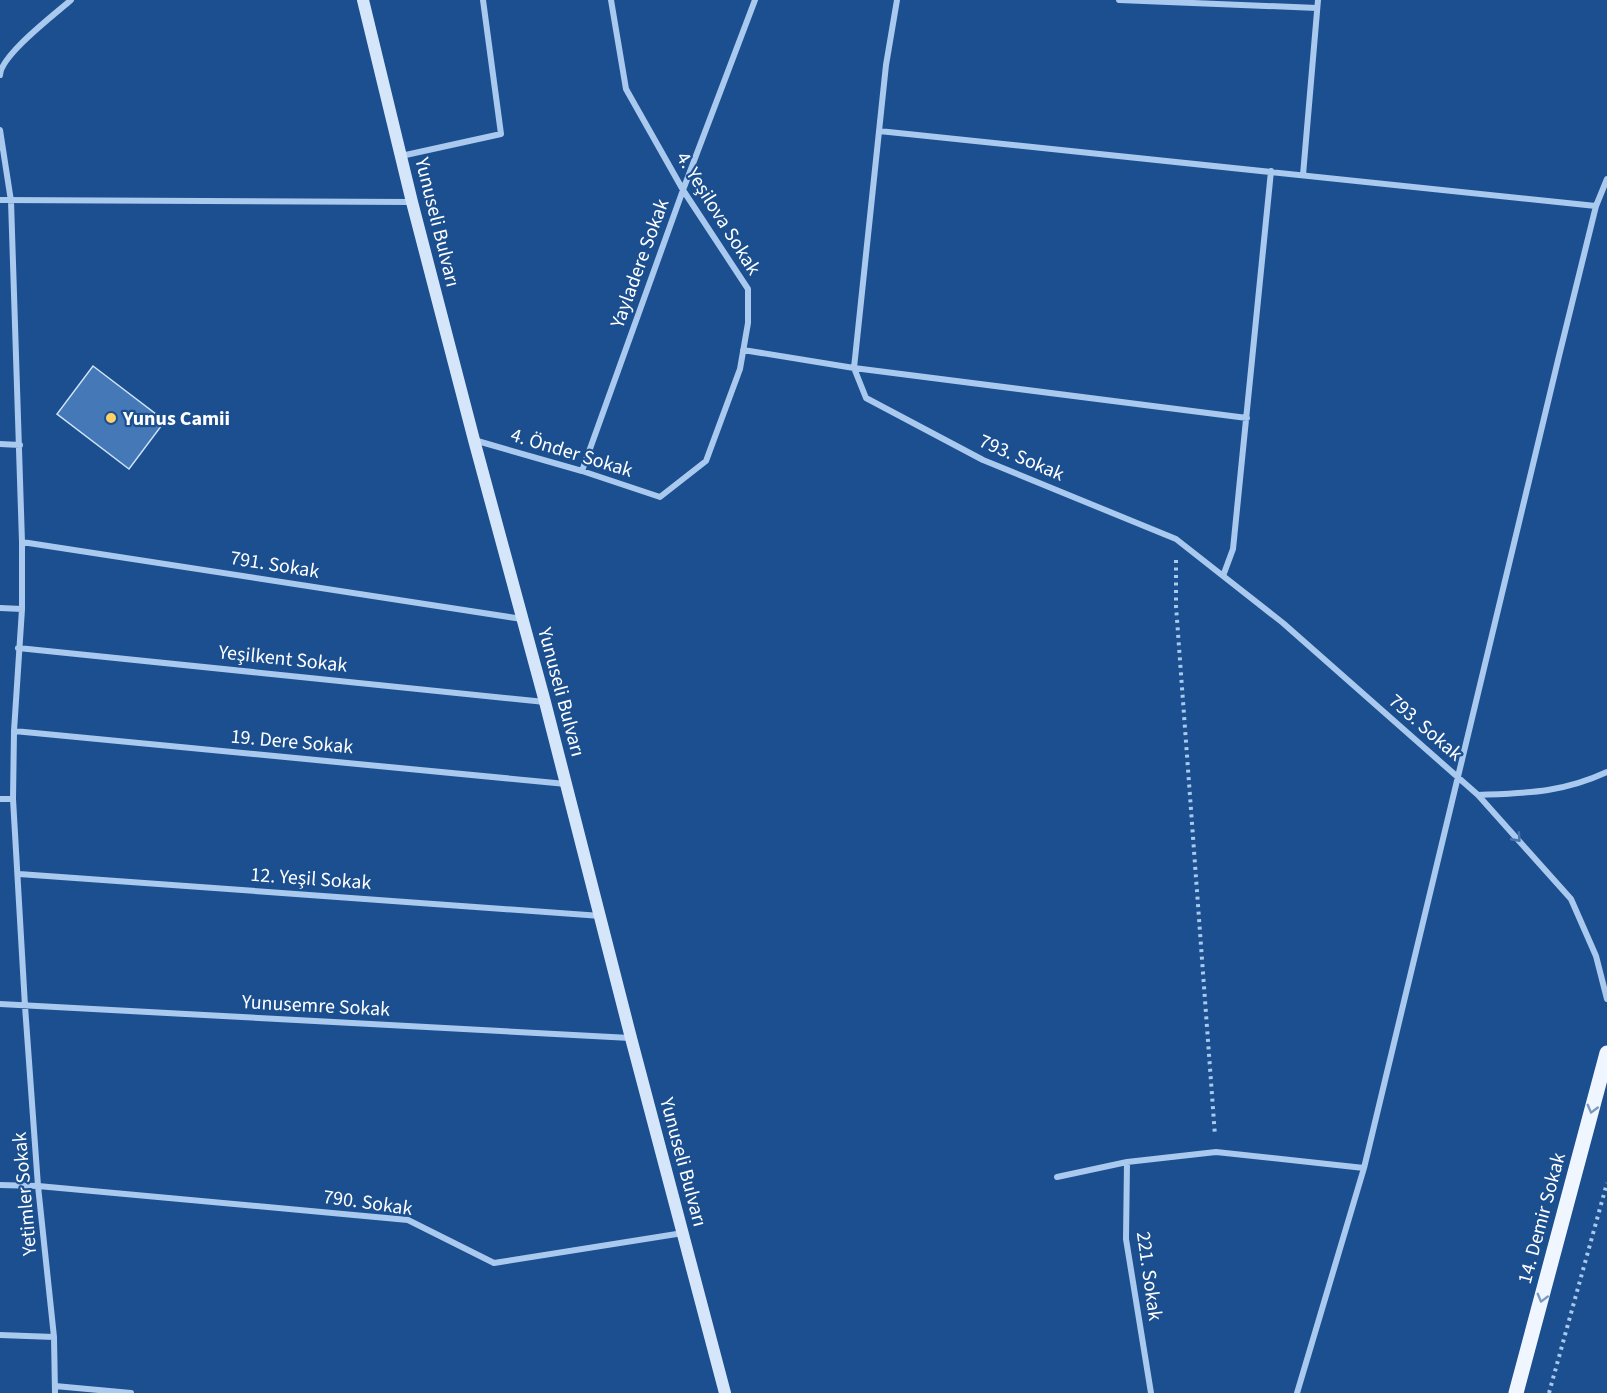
<svg xmlns="http://www.w3.org/2000/svg" width="1607" height="1393" viewBox="0 0 1607 1393" font-family="'Source Sans 3',sans-serif">
<rect width="100%" height="100%" fill="#1b4f8f"/>
<path fill="#4478b7" stroke="#cfe3fa" stroke-width="1.5" d="M93,366L165,421L129,469L57,414Z"/>
<g fill="none" stroke-linecap="round" stroke-linejoin="round">
<path stroke="#a9c9ee" stroke-width="4" stroke-dasharray="3 4.5" stroke-linecap="butt" d="M1176,560V606L1215,1136
M1549,1393L1607,1183"/>
<path stroke="#a9c9ee" stroke-width="6" d="M897,0L886,65L854,368L866,398L983,460L1176,539L1283,623L1478,795L1571,899L1596,956L1607,999
M1119,0L1317,8
M0,75C1,55 55,14 71,0
M0,130L11,201L22,542V609L14,731L13,799L25,1006L38,1186L54,1337L55,1393
M879,131L1596,206
M401,156L501,134L483,0
M1303,175L1318,0
M0,200L411,202
M743,350L854,368L1247,418
M474,440L582,471L660,497L706,461L740,369L748,323V289L683,190L626,89L611,0
M0,444L20,445
M582,471L683,190L755,0
M22,542L522,619
M1223,576L1233,549L1271,171
M0,608L22,609
M18,648L545,702
M14,731L566,784
M1478,795C1526,793 1562,793 1607,772
M0,799H13
M19,874L601,916
M0,1004L630,1038
M1127,1162L1126,1239L1151,1393
M1057,1177L1127,1162L1216,1152L1364,1168
M0,1185L38,1186L408,1220L494,1263L683,1233
M0,1335L54,1337
M55,1386L131,1393
M1297,1393L1364,1168L1559,356L1596,206L1607,179"/>
<path stroke="#d6e6fa" stroke-width="12" d="M363,0L412,202L474,440L545,702L631,1038L725,1393"/>
<path stroke="#f0f6ff" stroke-width="15" d="M1516,1393L1607,1053"/>
</g>
<defs><path id="oneway-chevron" d="M-2-3.5L2.5 0L-2 3.5" fill="none" stroke-width="1.6" stroke-linecap="round" stroke-linejoin="round" transform="scale(1.5)"/></defs>
<use stroke="#4674ac" href="#oneway-chevron" transform="translate(1517 838) rotate(48)"/>
<g stroke="#7b9ac1">
<use href="#oneway-chevron" transform="translate(1592 1109) rotate(105)"/>
<use href="#oneway-chevron" transform="translate(1542 1298) rotate(105)"/>
</g>
<circle fill="#ffd166" stroke="#1b4f8f" stroke-width="2" cx="111" cy="418" r="6"/>
<g text-anchor="middle" stroke-width="4.5" stroke-linejoin="round" paint-order="stroke">
<g font-size="20" fill="#fff" stroke="#1b4f8f">
<text transform="translate(719 213) rotate(58)" y="7">4. Yeşilova Sokak</text>
<text transform="translate(438 222) rotate(76)" y="7">Yunuseli Bulvarı</text>
<text transform="translate(639 263) rotate(-70)" y="7">Yayladere Sokak</text>
<text transform="translate(572 452) rotate(17)" y="7">4. Önder Sokak</text>
<text transform="translate(1022 457) rotate(23)" y="7">793. Sokak</text>
<text transform="translate(275 564) rotate(9)" y="7">791. Sokak</text>
<text transform="translate(283 658) rotate(6)" y="7">Yeşilkent Sokak</text>
<text transform="translate(562 692) rotate(75)" y="7">Yunuseli Bulvarı</text>
<text transform="translate(1426 727) rotate(41)" y="7">793. Sokak</text>
<text transform="translate(292 741) rotate(5)" y="7">19. Dere Sokak</text>
<text transform="translate(311 878) rotate(4)" y="7">12. Yeşil Sokak</text>
<text transform="translate(316 1005) rotate(3)" y="7">Yunusemre Sokak</text>
<text transform="translate(684 1162) rotate(75)" y="7">Yunuseli Bulvarı</text>
<text transform="translate(24 1194) rotate(-95)" y="7">Yetimler Sokak</text>
<text transform="translate(368 1202) rotate(8)" y="7">790. Sokak</text>
<text transform="translate(1541 1218) rotate(-75)" y="7">14. Demir Sokak</text>
<text transform="translate(1150 1276) rotate(82)" y="7">221. Sokak</text>
</g>
<g font-size="20" font-weight="bold" fill="#fff" stroke="#1b4f8f" text-anchor="start">
<text x="123" y="425">Yunus Camii</text>
</g>
</g>
</svg>
